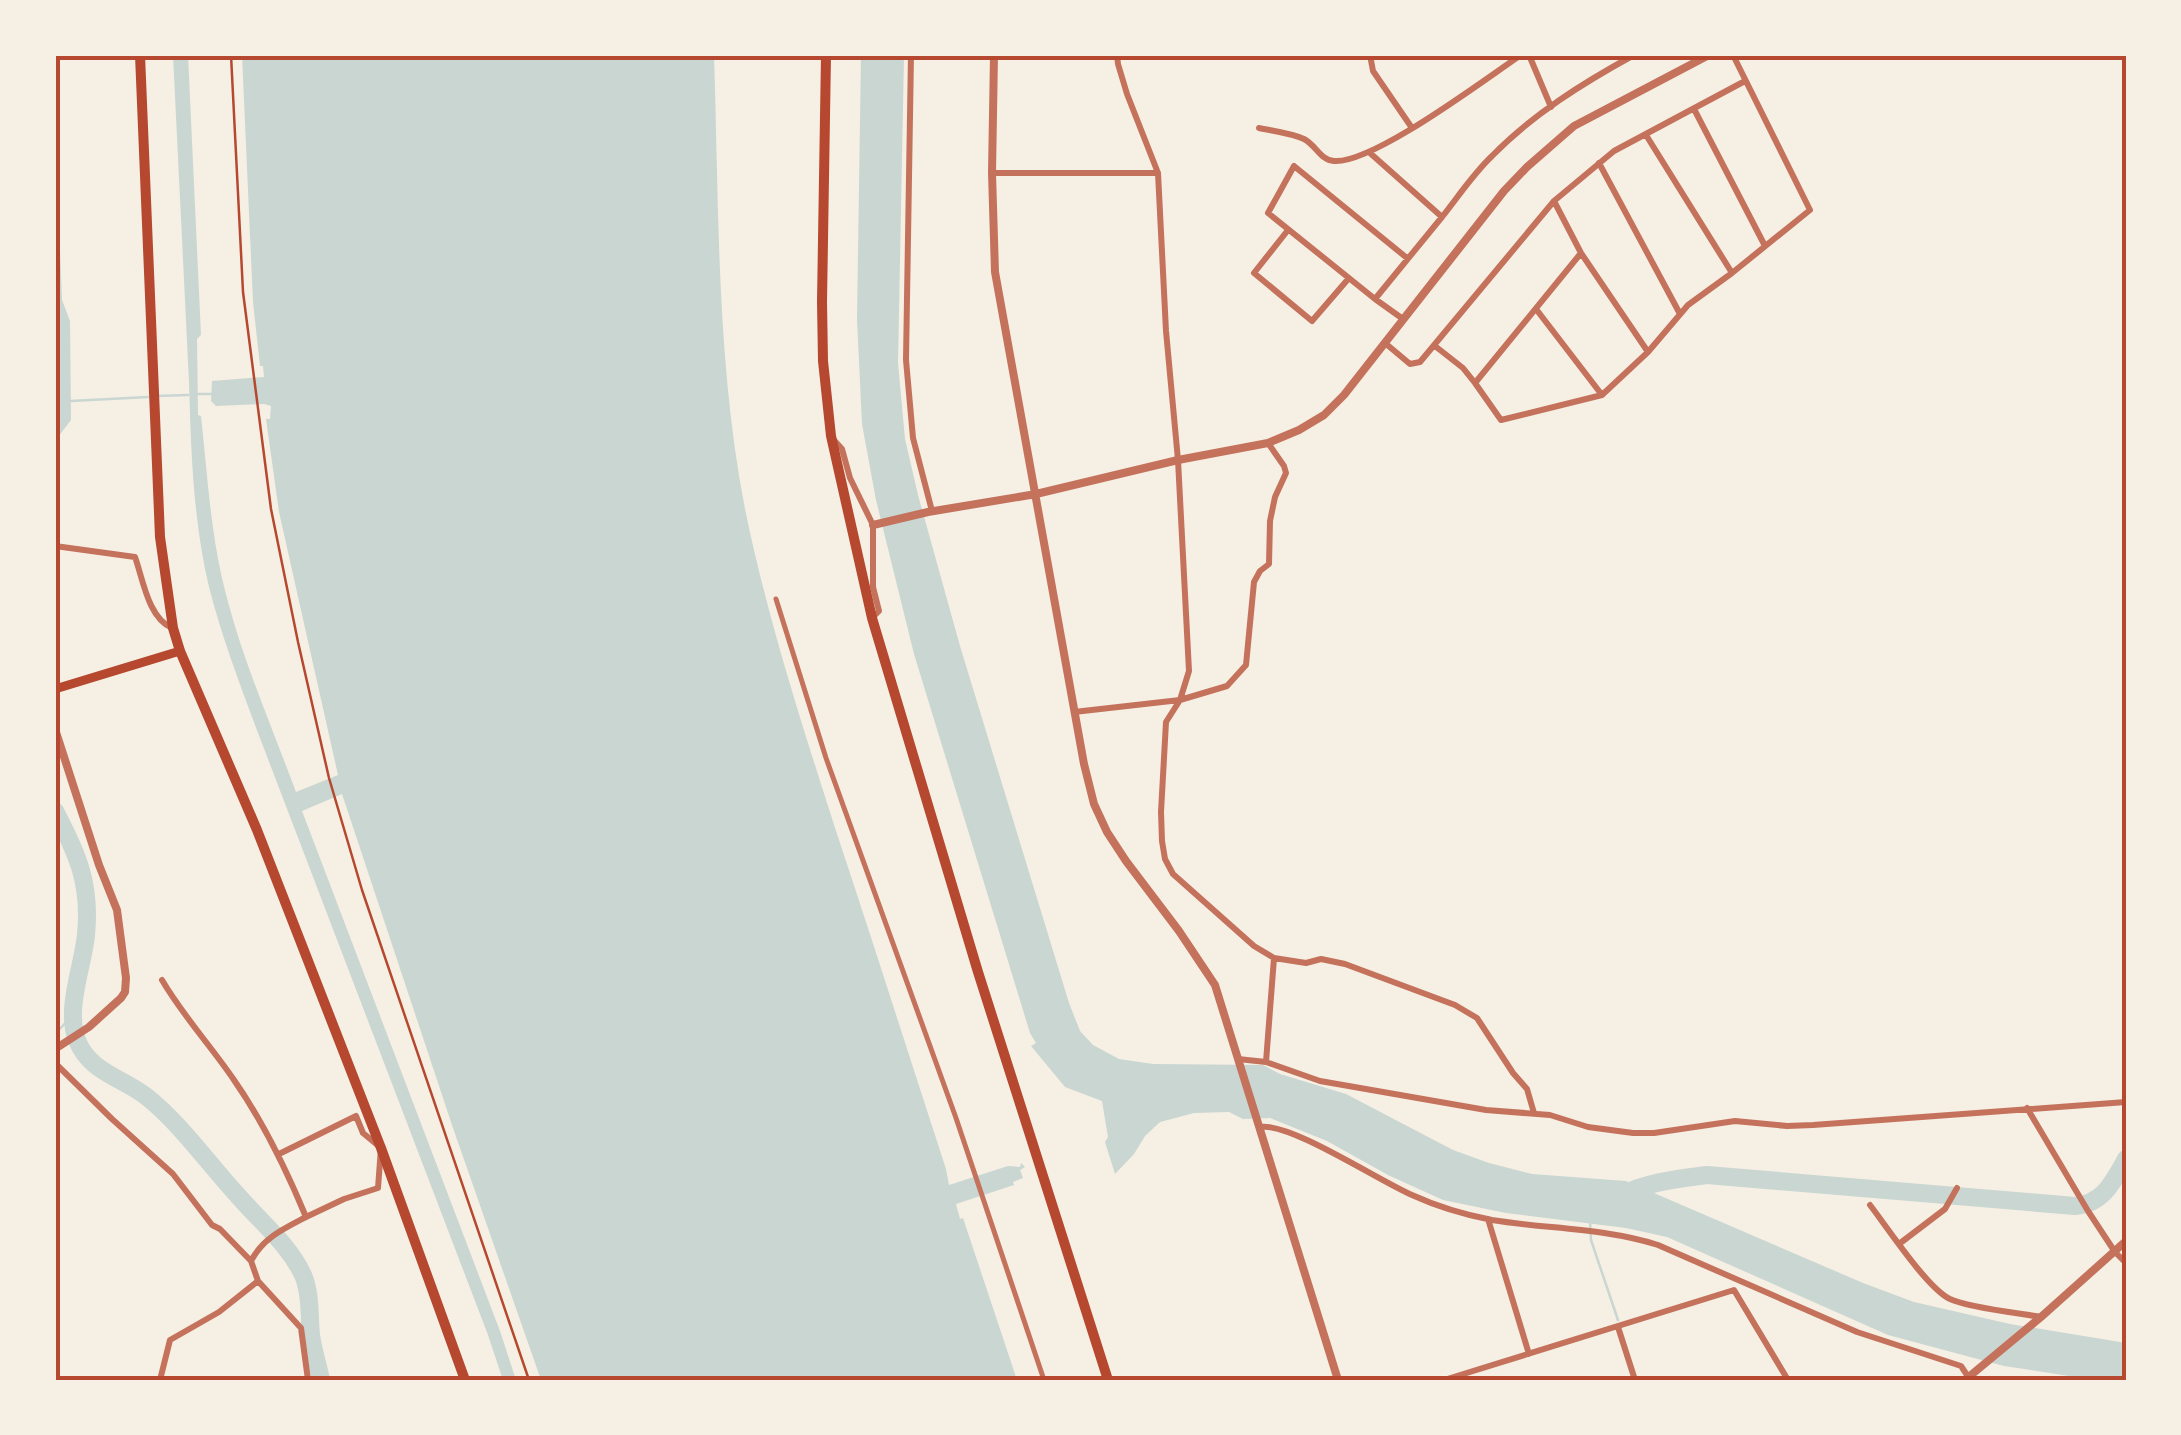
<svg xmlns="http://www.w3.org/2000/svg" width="2181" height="1435" viewBox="0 0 2181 1435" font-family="Signika,sans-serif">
<rect width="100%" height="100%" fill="#f6efe4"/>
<path fill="#c9d6d2" d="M173,55H188L201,335L197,339L198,415L201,416C207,471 210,525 222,578C239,652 270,722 296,792L338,775L279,512L266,419H270L271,406L264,404L216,406L211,401L212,381L264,377L263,366H260L253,302L242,55H714C719,206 716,360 745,509C768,621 803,728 838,837C875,948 910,1059 946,1169L949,1185L1008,1166L1020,1167L1021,1163L1025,1167L1020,1170L1023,1178L1013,1182L1014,1185L956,1204L960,1219L963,1218L1017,1380H541L453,1128L342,794L302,811L500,1331L516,1380H503L488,1335L255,725C238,679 221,634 209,587C193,520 191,449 189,382Z
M861,55H904L898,363L905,439L918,495L960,646L1069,1003L1080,1031L1093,1045L1119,1059L1153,1064L1263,1065L1280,1074L1346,1094L1453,1150L1489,1163L1532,1174L1626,1181L1863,1283L1914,1302L2010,1324L2126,1343V1380H2095L2004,1366L1888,1335L1667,1237L1626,1228L1506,1213L1443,1200L1388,1175L1327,1141L1270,1118L1243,1119L1229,1112L1194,1113L1160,1122L1145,1136L1134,1154L1115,1174L1105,1142L1108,1137L1102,1101L1065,1087L1031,1046L1036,1043L1030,1033L914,654L876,500L862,424L857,319Z
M55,124L62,300L70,321L71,420L55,441Z"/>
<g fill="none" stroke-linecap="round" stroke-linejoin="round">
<path stroke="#c9d6d2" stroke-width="2.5" d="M196,394H213
M156,396L188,395
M71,401L148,397
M55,1034L74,1014
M1590,1221L1591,1240L1618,1320"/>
<path stroke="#c9d6d2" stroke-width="18" d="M55,811C78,855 91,884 86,935C83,966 65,1009 77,1040C89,1072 123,1078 147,1097C180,1123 211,1167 240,1198C262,1223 289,1245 303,1275C311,1294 309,1315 311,1335C313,1350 318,1365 321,1380
M1619,1196C1647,1182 1676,1179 1707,1175L2075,1206C2103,1204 2113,1182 2126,1159"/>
<path stroke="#b5482f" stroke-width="2.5" d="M231,55L243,292L271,509L298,642L329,778L362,890L529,1380"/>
<path stroke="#c5725c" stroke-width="5" d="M776,599L826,758L956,1118L1044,1380"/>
<path stroke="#c5725c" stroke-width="6" d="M911,55L906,360L913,438L932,511
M1117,55L1118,64L1127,94L1158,173L1166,331L1178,460L1189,671L1180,700L1166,722L1161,812L1162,841L1165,859L1173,874L1254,946L1274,958L1306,963L1321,959L1345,964L1455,1005L1477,1018L1513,1073L1527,1089L1534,1113
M1370,55L1373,71L1412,128
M1529,55L1551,107
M1694,109L1765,246
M1259,128C1273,131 1291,133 1304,139C1316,145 1320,160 1334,161C1373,164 1485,79 1521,55
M1646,135L1732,273
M1370,153L1442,217C1458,197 1473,174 1492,156C1533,114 1583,83 1634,55
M1599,163L1680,314
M992,173H1158
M1554,201L1581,253L1648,352
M1288,230L1254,273L1312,321L1349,278
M1581,253L1475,383L1501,420L1602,395L1648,352L1688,305L1732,273L1810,210L1733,55
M1375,299L1442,217
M1536,309L1602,395
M1403,319L1375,299L1268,213L1294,166L1407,258
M1385,343L1410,364L1420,362L1554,201L1614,151L1745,81
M1435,346L1463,368L1475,383
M833,439L842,449L850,478L873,525V587L879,611L873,617
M55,546L135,557C143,579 148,618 172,628
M1074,712L1180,700L1227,686L1246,665L1254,582L1260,571L1269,564L1270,521L1275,497L1286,473L1284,466L1268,443
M162,980C183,1016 211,1046 234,1080C264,1123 286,1169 306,1217C283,1229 263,1238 251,1261
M1238,1059L1266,1062L1320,1081L1486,1110L1550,1115L1588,1127L1633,1133H1654L1735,1121L1787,1126L1813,1125L2126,1102
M1266,1062L1274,958
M55,1063L112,1119L173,1174L212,1225L220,1229L251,1261L258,1281L301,1328L308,1380
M2027,1108L2088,1211L2115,1252L2126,1263
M1260,1127C1290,1122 1379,1181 1412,1195C1436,1206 1466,1215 1492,1220C1547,1229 1605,1228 1658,1245L1857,1332L1961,1366L1969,1378
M279,1154L356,1116L363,1133L381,1148L378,1188L344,1199L306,1217
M1870,1205C1887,1227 1927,1288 1950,1299C1970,1308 2018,1313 2041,1317
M1488,1219L1529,1354
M1899,1244L1945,1209L1957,1188
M1618,1327L1635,1380
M160,1380L170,1340L219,1312L258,1281
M1444,1380L1734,1290L1788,1380"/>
<path stroke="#c5725c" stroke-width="8" d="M994,55L992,173L995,272L1084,764L1094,804L1107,832L1126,861L1179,931L1215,985L1338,1380
M873,525L928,512L1036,494L1178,460L1268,443L1299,430L1324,415L1344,395L1504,191L1527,167L1574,126L1709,55
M55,729L99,865L117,910L126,978L125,992L121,998L89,1027L55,1049
M1965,1380L2041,1317L2126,1241"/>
<path stroke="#b5482f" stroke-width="9" d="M55,689L180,651"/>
<path stroke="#b5482f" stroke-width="10" d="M140,55L160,537L173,628L180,651L257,830L381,1148L465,1380
M826,55L822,302L823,361L831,436L872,618L978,972L1108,1380"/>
</g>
<rect width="2181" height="1435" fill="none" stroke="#f6efe4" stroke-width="115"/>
<rect x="58" y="58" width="2066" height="1320" fill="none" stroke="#b5482f" stroke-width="4"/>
</svg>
